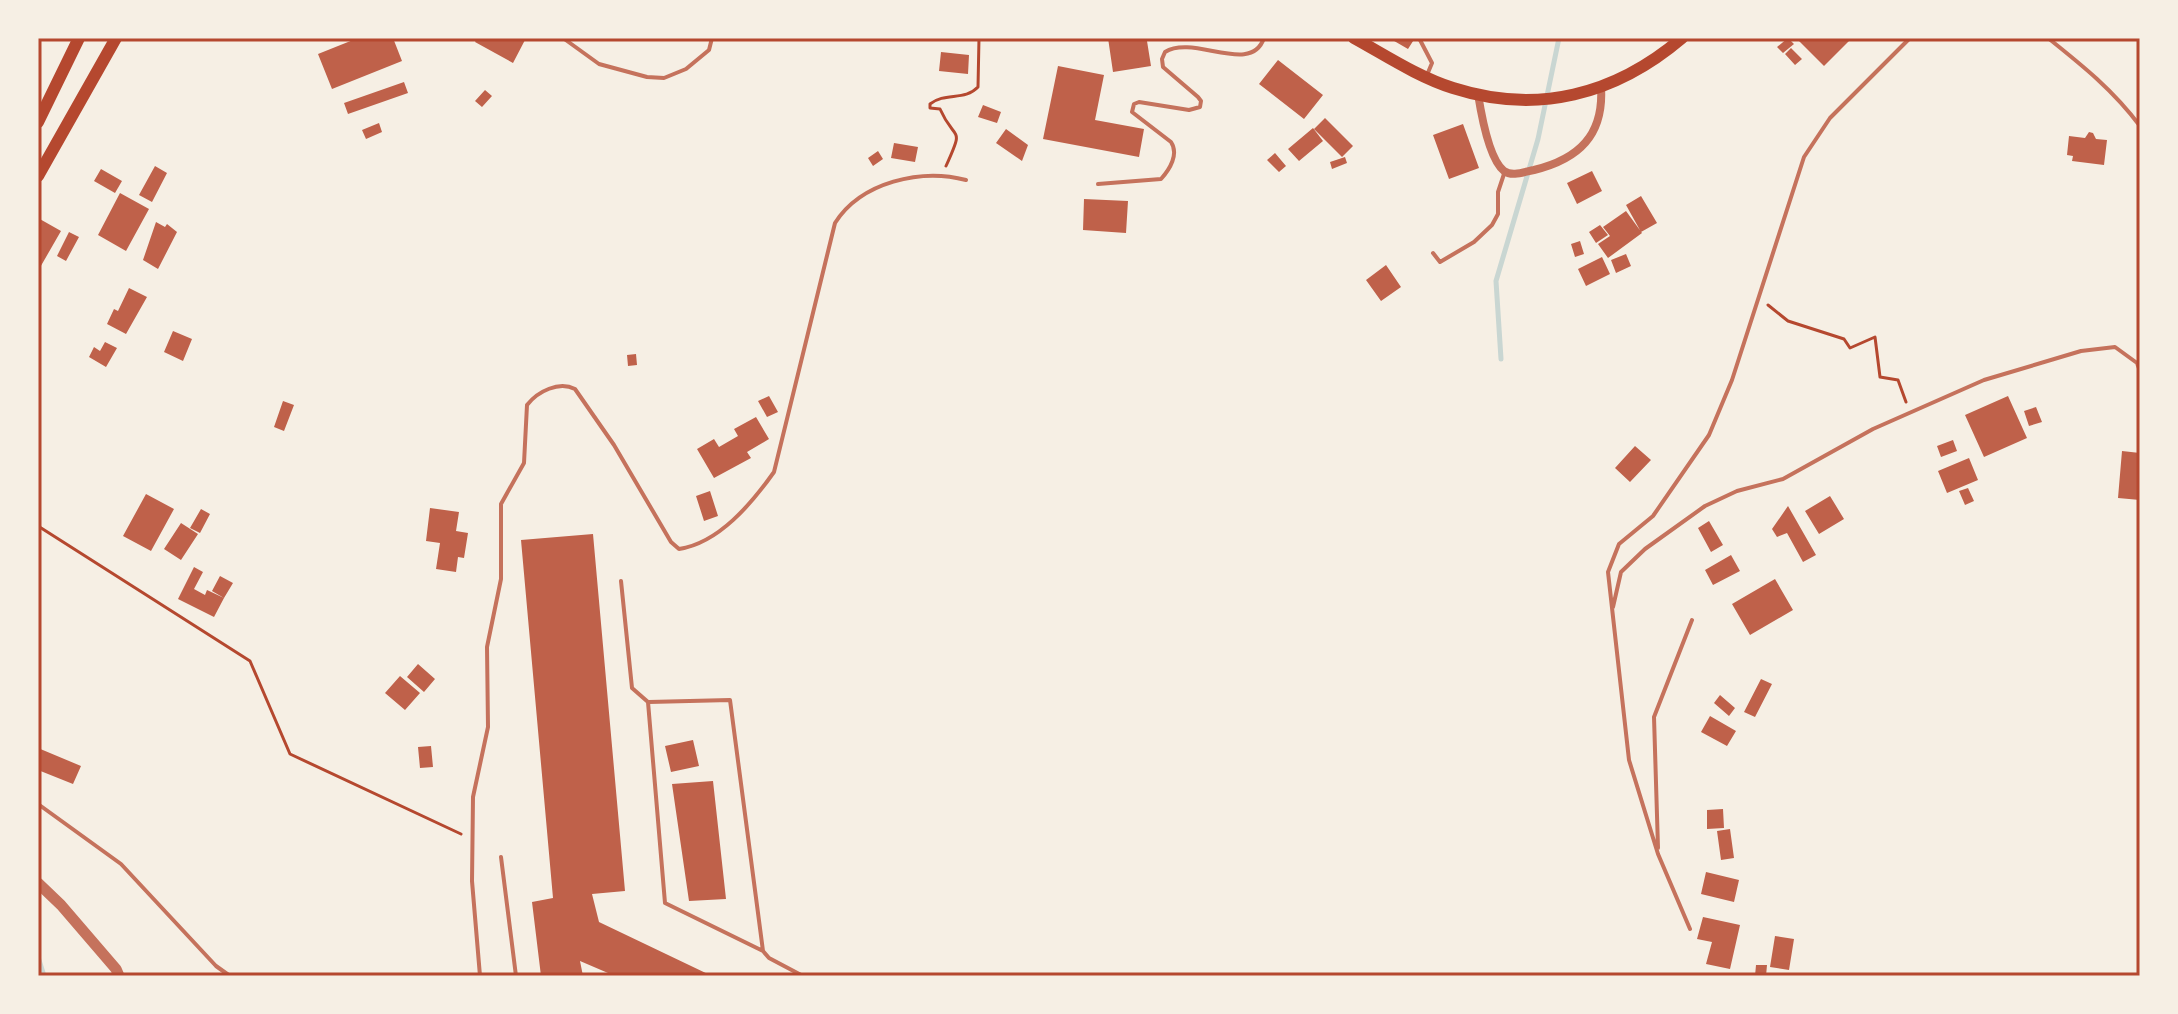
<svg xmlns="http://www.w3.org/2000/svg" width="2178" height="1014" viewBox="0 0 2178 1014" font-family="Overpass,sans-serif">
<rect width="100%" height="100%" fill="#f6efe4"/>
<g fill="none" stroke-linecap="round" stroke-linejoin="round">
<path stroke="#c9d6d2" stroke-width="5" d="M1501,359L1496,281L1538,139L1559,38
M38,957L44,976"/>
</g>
<path fill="#bf614a" d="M358,38H393L402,61L332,89L318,54Z
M477,38H523L525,40L513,63L475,42Z
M1108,38H1154L1147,41L1151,66L1113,72Z
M1389,38H1415L1408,49Z
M1788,38L1794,44L1783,53L1777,47Z
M1796,38H1852L1824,66Z
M1791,48L1802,59L1795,65L1785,54Z
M941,52L969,55L968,74L939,71Z
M1278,60L1323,95L1304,119L1259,84Z
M1058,66L1104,75L1095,120L1144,129L1139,157L1043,139Z
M404,82L408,93L348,114L344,103Z
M485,90L492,96L482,107L475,101Z
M983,105L1001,112L997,123L978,117Z
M1325,118L1353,146L1342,157L1314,129Z
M379,123L382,132L366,139L362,130Z
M1463,124L1479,168L1449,179L1433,135Z
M1313,128L1323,141L1299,161L1288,149Z
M1006,129L1028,145L1022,161L996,143Z
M2089,132L2093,133L2096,139L2107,140L2104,165L2072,161L2073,156L2067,155L2069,136L2085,138Z
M894,143L918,147L915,162L891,158Z
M878,151L883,159L873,166L868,158Z
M1275,153L1286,166L1279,172L1267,160Z
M1345,157L1347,163L1332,169L1330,162Z
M155,166L167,173L152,202L139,195Z
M101,169L122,181L115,193L94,181Z
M1592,171L1602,191L1577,204L1567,183Z
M120,193L149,209L126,251L98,235Z
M1641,196L1657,223L1641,232L1626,205Z
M1084,199L1128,201L1126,233L1083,230Z
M1626,211L1642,233L1608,258L1598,244L1610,236L1603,227Z
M38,218L61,231L38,271Z
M156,222L165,227L167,224L177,232L158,269L143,260Z
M1600,225L1608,235L1596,243L1589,232Z
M69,232L79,237L66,261L57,256Z
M1580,241L1584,254L1575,257L1571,244Z
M1626,254L1631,266L1616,273L1611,260Z
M1602,257L1610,274L1586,286L1578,269Z
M1386,265L1401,287L1381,301L1366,280Z
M129,288L147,297L126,334L107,324L114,309L118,311Z
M173,331L192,339L183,361L164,352Z
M105,342L117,348L106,367L89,357L94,347L100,351Z
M636,354L637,365L628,366L627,355Z
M769,396L778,412L767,417L758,401Z
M2008,396L2027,438L1984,457L1965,415Z
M283,401L294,405L284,431L274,427Z
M2036,407L2042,422L2029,426L2024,411Z
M756,417L769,439L747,452L751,458L714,478L697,449L714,439L719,447L738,436L734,429Z
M1953,440L1957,451L1941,457L1937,446Z
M1635,446L1651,460L1630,482L1615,468Z
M2122,451L2140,453V500L2118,498Z
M1969,458L1978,480L1947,493L1938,471Z
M1968,488L1974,501L1965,505L1959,491Z
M710,491L718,516L704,521L696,496Z
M146,494L174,509L151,551L123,536Z
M1830,496L1844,519L1819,534L1805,511Z
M1788,506L1816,555L1803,562L1787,533L1777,537L1772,529Z
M430,508L459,512L456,531L468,533L464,558L458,557L456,572L436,569L440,543L426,541Z
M201,509L210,514L200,533L190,528Z
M1709,521L1723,545L1711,552L1698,528Z
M181,523L198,534L181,560L164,549Z
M593,534L625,891L592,894L599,922L712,976H615L580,961L583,976H541L532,902L553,898L521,540Z
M1731,555L1740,571L1713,585L1705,570Z
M194,567L203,572L194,589L205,595L207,590L224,598L214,617L178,599Z
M220,576L233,583L224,598L212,591Z
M1775,579L1793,610L1750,635L1732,604Z
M418,664L435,679L424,692L407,677Z
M400,676L420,693L405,710L385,693Z
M1761,679L1772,684L1755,717L1744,712Z
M1720,695L1735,708L1729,716L1714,703Z
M1710,716L1736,731L1727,746L1701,732Z
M693,740L699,766L671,772L665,746Z
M431,746L433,767L420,768L418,747Z
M38,748L81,766L73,784L38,770Z
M713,781L726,899L689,901L672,784Z
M1723,809L1724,828L1707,829V810Z
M1730,829L1734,858L1721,860L1717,831Z
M1706,872L1739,880L1734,902L1701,894Z
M1703,917L1740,925L1730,969L1706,964L1712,942L1697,939Z
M1775,936L1794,939L1789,970L1770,967Z
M1756,965H1767L1766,976H1755Z"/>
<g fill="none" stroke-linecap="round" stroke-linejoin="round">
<path stroke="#b5482f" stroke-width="3" d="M946,166C965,124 955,143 940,109L930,108V104C945,92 965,101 978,87L979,38
M1768,305L1788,321L1844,339L1850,348L1875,337L1880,377L1898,380L1906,402
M38,526L250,661L290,754L461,834"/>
<path stroke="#c5725c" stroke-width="4" d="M563,38L599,64L647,77L664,78L686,69L709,50L712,38
M1419,38L1432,63L1427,75
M2048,38C2083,66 2113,90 2140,126
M1098,184L1161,179C1170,169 1179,154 1171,142L1132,112L1134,104L1139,102L1189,110L1200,107L1201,101L1198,97L1163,67L1162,59L1165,52C1194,34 1251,76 1264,38
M1433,253L1440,262L1474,242L1492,225L1498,214V192L1504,174
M2140,441V439
M621,581L632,688L648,702L665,903L763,951L769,958L803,976
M1613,607L1621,572L1645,549L1705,506L1737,491L1783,479L1873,429L1984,380L2081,351L2115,347L2137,363L2140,371
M649,702L730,700L763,951
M38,804L121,864L216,966L230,976
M1658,848L1654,717L1692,620
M501,857L516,976
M1690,929L1658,854L1629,760L1608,572L1619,544L1653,516L1709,435L1732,380L1804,157L1830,118L1910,38
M480,976L472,881L473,797L488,727L487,647L501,579V504L524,463L527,405C538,391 559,381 575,389L614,445L671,542L679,549C719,543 752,503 774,472L835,223C861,182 921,168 966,180"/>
<path stroke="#c5725c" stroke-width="8" d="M1478,94C1481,113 1489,159 1504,171C1512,177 1524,172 1534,170C1579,159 1604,135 1601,87"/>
<path stroke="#c5725c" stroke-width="11" d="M38,883L61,905L116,969L119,976"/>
<path stroke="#b5482f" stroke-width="12" d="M1354,38C1385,55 1418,77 1453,88C1537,115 1615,95 1682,38
M38,122L79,38
M38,176L116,38"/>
</g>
<rect width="2178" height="1014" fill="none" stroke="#f6efe4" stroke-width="80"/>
<rect x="40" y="40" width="2098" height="934" fill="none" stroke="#b5482f" stroke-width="3"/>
</svg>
